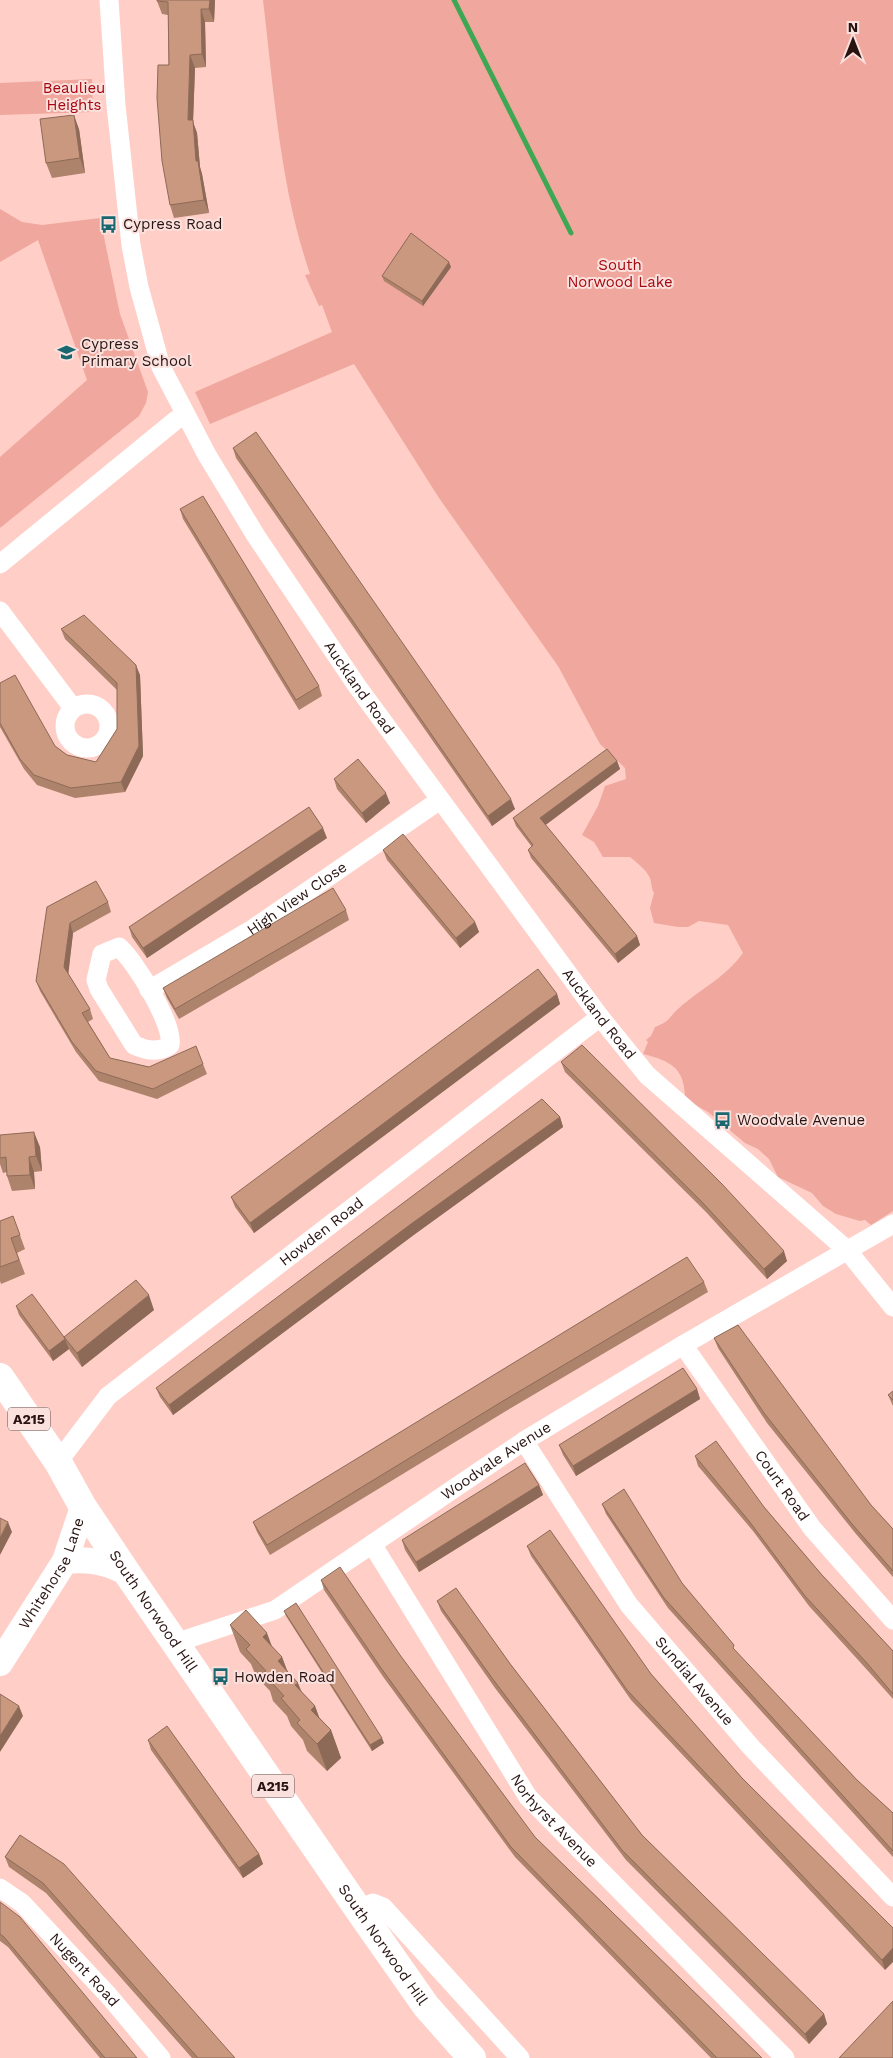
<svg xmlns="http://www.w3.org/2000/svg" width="893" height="2058" viewBox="0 0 893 2058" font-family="'Work Sans',sans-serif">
<rect width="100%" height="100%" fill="#ffcec7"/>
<path fill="#f0a79d" d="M263,0H893V1211L871,1225L865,1220L860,1221L836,1214L823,1206L812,1193L778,1177L769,1159L758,1149L745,1143L708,1112L685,1099C685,1068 671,1061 643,1054L648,1042L646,1040L651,1036L655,1027C671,1021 667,1019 678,1009C700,989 725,978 743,953L728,925L699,921L688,927H678L654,923L650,908L654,893C651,888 652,884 650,878C646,869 637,863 630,857H603L594,842L582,835L598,806L605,786L626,779L625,768L600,744L558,666L439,498L354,364L210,424L195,392L332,332L322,305L319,306L305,275L310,274C280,186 274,92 263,0Z
M92,79L93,112L0,115V83Z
M0,209L22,222L42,225L100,218L120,314L148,392L146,403L139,416L0,528V457L87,380L38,240L0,262Z"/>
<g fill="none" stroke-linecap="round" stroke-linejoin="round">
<path stroke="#3ea754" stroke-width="5" d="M454,0L571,233"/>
<g stroke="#fff" stroke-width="19">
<path id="s1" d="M109,0L116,105L131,245L139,287L161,367L207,455L256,536L357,686L600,1017L647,1075L847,1250L893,1307"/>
<path d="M0,564L176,420L186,416"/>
<path d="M0,611L73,708"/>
<circle cx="87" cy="726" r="22"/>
<path d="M119,947C135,961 174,1024 170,1045C159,1053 147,1051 134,1045L99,989L96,980L102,954Z"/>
<path id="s2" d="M149,990L251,930L440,800"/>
<path id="s3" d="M683,1345L812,1528L893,1620"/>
<path id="s4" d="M524,1441L629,1605L751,1747L893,1897"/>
<path id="s5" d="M58,1462L108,1396L600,1017"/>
<path id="s6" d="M372,1544L528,1797L785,2058"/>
<path id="s7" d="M175,1643L275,1610L524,1441L683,1345L893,1224"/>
<path id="s8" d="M0,1888L22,1903L109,1996L161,2058"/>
<path d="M358,1909L373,1903L383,1907L520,2058"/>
</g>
<g stroke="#fff" stroke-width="26">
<path d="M65,1561C88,1559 106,1561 127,1573"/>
<path id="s9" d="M0,1663L65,1561L83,1507"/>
</g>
<path stroke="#fff" stroke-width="28" id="s10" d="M0,1377L58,1462L83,1507L127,1573L358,1909L426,2006L472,2058"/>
</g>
<path fill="#ae836c" d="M215,0L214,22H205L206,67L195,68L193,122L197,133L200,167L202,174L209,213L174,218L170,205L168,15L162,14L157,1Z
M79,129L85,173L52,178L46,163Z
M451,267L423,306L384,281L382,276Z
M233,448L515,809L492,826L236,458Z
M180,509L319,686L322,696L299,710L183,519Z
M61,629L140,675L143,756L125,792L75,798L37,785L24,769L0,727V683L55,746L67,755L96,762L117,729V690L65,639Z
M617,761L620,769L545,825L637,936L640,945L618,963L531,858L528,850L532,847L516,826L513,818Z
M334,779L390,803L366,823L337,789Z
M327,838L147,958L132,937L129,927Z
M383,850L475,922L479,932L460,948L387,860Z
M108,902L111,912L73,933L68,973L90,1009L93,1019L88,1022L110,1058L149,1067L203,1064L207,1074L157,1099L99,1081L76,1052L40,991L36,981L47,907Z
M346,910L349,920L179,1019L167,998L163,988Z
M557,994L560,1004L254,1233L235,1207L231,1197Z
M561,1062L787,1261L767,1279L706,1212L565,1072Z
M560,1117L563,1127L415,1234L173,1415L160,1397L156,1388Z
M0,1135L40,1147L42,1171L34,1172L35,1189L12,1191L7,1176V1172L3,1173L0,1164Z
M13,1216L25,1249L17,1253L25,1274L1,1284L0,1281V1221Z
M704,1282L708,1292L506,1411L270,1555L257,1532L253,1522Z
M16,1306L64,1337L154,1310L82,1367L70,1351L69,1349L53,1361L19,1315Z
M714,1338L893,1529V1577L856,1534L767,1423L718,1348Z
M697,1389L700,1399L576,1476L563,1455L559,1445Z
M893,1391V1406L888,1395Z
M695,1456L764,1507L822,1575L893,1651V1699L869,1672L809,1606L753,1531L698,1466Z
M539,1485L543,1495L419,1572L405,1550L402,1540Z
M602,1504L682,1583L736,1652L857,1780L893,1813V1857L668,1608L606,1514Z
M527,1546L651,1674L742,1778L893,1928L885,1970L631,1700L531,1556Z
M321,1580L535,1837L762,2058H711L515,1857L384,1678L324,1590Z
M437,1601L511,1665L642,1835L824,2014L827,2024L809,2044L626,1860L495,1688L441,1611Z
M284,1611L384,1743L372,1751L286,1616Z
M230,1625L272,1647L282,1657L287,1670L302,1693L315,1706L319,1717L331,1730L341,1758L327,1771L307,1751L303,1740L291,1726L287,1716L273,1701L270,1691L256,1676L251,1664L240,1652Z
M148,1740L259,1854L263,1864L243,1878L151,1750Z
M20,1835L235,2058H192L46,1893L9,1867L5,1857Z
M0,1902L137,2058H100L8,1947L0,1941Z"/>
<path fill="#8d6a58" d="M210,0H215L214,22L209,9Z
M201,9L205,22L206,67L202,54Z
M190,55L195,68L193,122L197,133L200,167L202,174L209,213L204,200L196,161L188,120Z
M74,115L79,129L85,173L80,158Z
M449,262L451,267L423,306L422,301Z
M136,665L140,675L143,756L125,792L121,782Z
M617,761L620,769L543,827L540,818Z
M386,793L390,803L366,823L362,813Z
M511,799L515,809L492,826L488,816Z
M323,828L327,838L147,958L143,948Z
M475,922L479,932L460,948L456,938Z
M70,923L73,933L68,977L64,967Z
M637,936L640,945L618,963L615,954Z
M557,994L560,1004L254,1233L250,1223Z
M560,1117L563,1127L415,1234L173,1415L169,1405L411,1224Z
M34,1132L40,1147L42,1171L36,1156Z
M29,1157L34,1172L35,1189L30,1175Z
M784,1251L787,1261L767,1279L764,1269Z
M149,1295L154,1310L82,1367L77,1353Z
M65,1339L69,1349L53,1361L49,1351Z
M697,1389L700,1399L576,1476L573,1466Z
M539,1485L543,1495L419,1572L416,1562Z
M8,1522L12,1532L0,1555V1538Z
M267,1633L277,1660L263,1637Z
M282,1657L292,1685L278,1661Z
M298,1683L309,1710L295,1685Z
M19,1706L23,1716L0,1752V1736Z
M315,1706L325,1734L311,1710Z
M331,1730L341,1758L327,1771L317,1744Z
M382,1738L384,1743L372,1751L370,1745Z
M259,1854L263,1864L243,1878L239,1868Z
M893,1948V1962L885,1970L882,1960Z
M824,2014L827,2024L809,2044L805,2034Z"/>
<path fill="#ca987e" stroke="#8d6a58" d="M157,0H210L209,9H201L202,54L190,55L188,120H193L196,161H198L204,200L170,205L162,161L157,98L158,65H169L168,2L157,1Z
M74,115L80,158L46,163L40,119Z
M411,233L449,262L422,301L382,276Z
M256,432L511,799L488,816L233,448Z
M203,496L319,686L296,700L180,509Z
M84,615L136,665L139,746L121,782L71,788L34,775L20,759L0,723V683L15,675L55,746L67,755L96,762L117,729V683L61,629Z
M607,749L617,761L540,818L637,936L615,954L528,850L533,845L513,818Z
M358,759L386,793L362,813L334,779Z
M309,807L323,828L143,948L129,927Z
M403,834L475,922L456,938L383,850Z
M96,881L108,902L70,923L64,967L90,1009L82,1013L110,1058L149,1067L196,1046L203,1064L153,1089L96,1071L72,1042L36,981L47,907Z
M333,888L346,910L175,1009L163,988Z
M538,969L557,994L250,1223L231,1197Z
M582,1045L722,1184L784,1251L764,1269L702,1202L561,1062Z
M542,1099L560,1117L411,1224L169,1405L156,1388Z
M34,1132L36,1156L29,1157L30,1175L7,1176L6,1157L0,1158V1135Z
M13,1216L20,1235L11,1238L19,1260L0,1267V1221Z
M687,1257L704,1282L503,1401L267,1545L253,1522Z
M136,1280L149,1295L77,1353L64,1337Z
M32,1294L64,1337L65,1339L49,1351L16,1306Z
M738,1325L871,1505L893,1529V1571L852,1524L764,1413L714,1338Z
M683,1368L697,1389L573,1466L559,1445Z
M893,1391V1400L888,1395Z
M716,1441L764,1507L822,1575L893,1651V1694L866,1662L805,1596L749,1521L695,1456Z
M525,1463L539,1485L416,1562L402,1540Z
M624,1489L682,1583L734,1645L733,1648L857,1780L893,1813V1851L664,1598L602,1504Z
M0,1518L8,1522L0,1538Z
M550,1530L651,1674L742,1778L893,1928V1948L882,1960L627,1690L527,1546Z
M340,1567L400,1655L535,1837L762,2058H717L511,1847L381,1668L321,1580Z
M456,1588L511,1665L642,1835L824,2014L805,2034L622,1850L492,1678L437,1601Z
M296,1603L382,1738L370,1745L284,1611Z
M246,1610L267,1633L263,1637L282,1657L278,1661L298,1683L295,1685L315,1706L311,1710L331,1730L317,1744L297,1723L300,1720L281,1698L284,1696L263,1673L266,1671L246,1649L250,1645L230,1625Z
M0,1694L19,1706L0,1736Z
M167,1726L259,1854L239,1868L148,1740Z
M20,1835L64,1864L235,2058H198L43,1883L5,1857Z
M0,1902L20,1917L137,2058H105L4,1937L0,1934Z
M893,2001V2058H839Z"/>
<defs>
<symbol id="bus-bare" viewBox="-9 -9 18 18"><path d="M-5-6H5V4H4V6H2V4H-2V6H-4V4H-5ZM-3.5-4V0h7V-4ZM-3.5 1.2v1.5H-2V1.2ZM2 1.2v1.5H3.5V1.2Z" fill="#1b6770" stroke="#fbe1de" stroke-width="2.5" paint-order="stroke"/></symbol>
<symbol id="school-bare" viewBox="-9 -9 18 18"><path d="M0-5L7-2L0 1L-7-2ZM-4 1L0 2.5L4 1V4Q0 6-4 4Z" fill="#1b6770" stroke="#fbe1de" stroke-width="2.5" paint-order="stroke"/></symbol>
</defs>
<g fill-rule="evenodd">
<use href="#bus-bare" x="96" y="212" width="25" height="25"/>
<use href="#school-bare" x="54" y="340" width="25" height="25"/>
<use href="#bus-bare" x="710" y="1108" width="25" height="25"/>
<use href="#bus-bare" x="208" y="1664" width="25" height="25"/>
</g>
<g text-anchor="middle" stroke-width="4" stroke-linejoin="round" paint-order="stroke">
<g fill="#fbe1de" stroke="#67514e" stroke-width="1">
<rect x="8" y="1407.5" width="42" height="23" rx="4"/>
<rect x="252" y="1774.5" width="42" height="23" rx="4"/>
</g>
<g font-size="14" font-weight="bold" fill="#281311">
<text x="29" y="1424">A215</text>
<text x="273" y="1791">A215</text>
</g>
<g font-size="15" fill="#a6080f" stroke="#fbe1de">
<text x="74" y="93">Beaulieu<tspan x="74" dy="17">Heights</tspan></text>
<text x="620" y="270">South<tspan x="620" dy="17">Norwood Lake</tspan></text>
</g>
<g font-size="15" fill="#281311" stroke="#fbe1de" text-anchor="start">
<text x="123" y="229">Cypress Road</text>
<text x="81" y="349">Cypress<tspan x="81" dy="17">Primary School</tspan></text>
<text x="737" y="1125">Woodvale Avenue</text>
<text x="234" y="1682">Howden Road</text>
</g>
<g font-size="15" fill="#281311" stroke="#fbe1de">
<text dy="5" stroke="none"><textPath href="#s1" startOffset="749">Auckland Road</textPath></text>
<text dy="5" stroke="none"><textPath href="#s2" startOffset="174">High View Close</textPath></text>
<text dy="5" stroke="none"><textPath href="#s1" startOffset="1154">Auckland Road</textPath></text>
<text dy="5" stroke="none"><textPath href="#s5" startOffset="352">Howden Road</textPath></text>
<text dy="5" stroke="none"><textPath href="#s7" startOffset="372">Woodvale Avenue</textPath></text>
<text dy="5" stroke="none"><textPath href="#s3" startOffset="172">Court Road</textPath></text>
<text dy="5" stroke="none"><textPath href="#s9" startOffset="104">Whitehorse Lane</textPath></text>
<text dy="5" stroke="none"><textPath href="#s10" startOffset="280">South Norwood Hill</textPath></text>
<text dy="5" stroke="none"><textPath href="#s4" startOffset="295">Sundial Avenue</textPath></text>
<text dy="5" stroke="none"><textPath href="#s6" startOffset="332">Norhyrst Avenue</textPath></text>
<text dy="5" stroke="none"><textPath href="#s10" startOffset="685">South Norwood Hill</textPath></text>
<text dy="5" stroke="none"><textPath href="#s8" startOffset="118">Nugent Road</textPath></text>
</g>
</g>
<g transform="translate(853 40)" stroke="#fbe1de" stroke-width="4" paint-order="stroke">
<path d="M0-4L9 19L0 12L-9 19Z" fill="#281311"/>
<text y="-8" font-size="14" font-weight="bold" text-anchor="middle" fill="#281311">N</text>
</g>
</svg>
